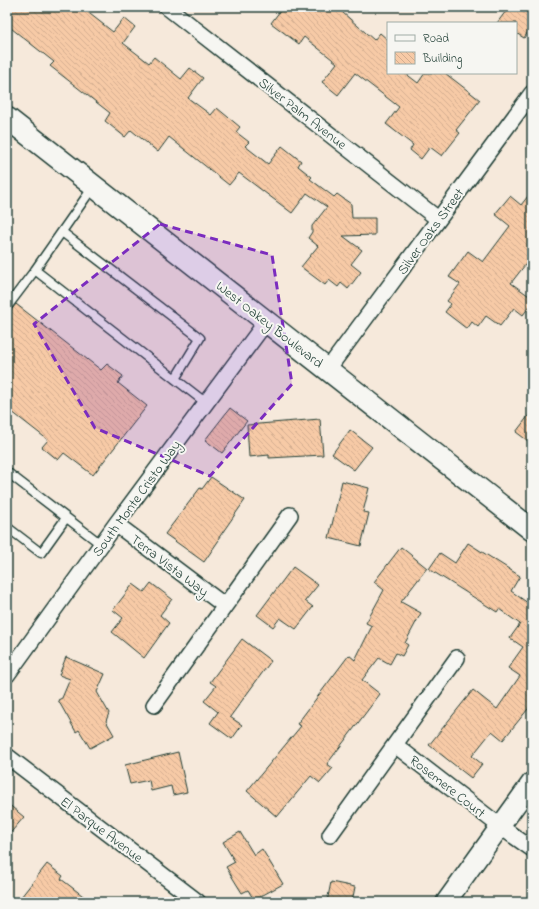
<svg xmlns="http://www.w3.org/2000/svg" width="539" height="909" viewBox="0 0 539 909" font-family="'Indie Flower',sans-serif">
<defs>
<pattern id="building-back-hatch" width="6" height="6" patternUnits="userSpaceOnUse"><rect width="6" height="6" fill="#f7caa6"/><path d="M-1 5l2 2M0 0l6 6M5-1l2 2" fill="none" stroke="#d3ae90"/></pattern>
</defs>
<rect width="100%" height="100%" fill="#f6e9db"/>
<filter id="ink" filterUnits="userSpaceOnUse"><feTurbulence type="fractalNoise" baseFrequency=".025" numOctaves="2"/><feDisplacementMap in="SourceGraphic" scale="8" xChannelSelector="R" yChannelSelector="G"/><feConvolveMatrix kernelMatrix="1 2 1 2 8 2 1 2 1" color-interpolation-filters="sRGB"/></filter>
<g filter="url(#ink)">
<path fill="url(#building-back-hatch)" stroke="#1f3d34" d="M7,7H81L113,32L124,18L135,27L123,43L149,63L154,57L181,79L190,68L203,78L188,98L211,115L217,108L240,127L236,132L249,142L245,146L268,164L282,146L301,161L298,166L312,177L310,179L334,197L337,194L351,204L352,218H375V235L343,236L362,250L351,264L361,272L348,289L341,283L338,287L329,280L325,285L301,267L318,246L308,238L312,232V226L327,207L307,193L292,213L239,173L229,185L169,137L158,152L131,130L125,137L105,121L110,113L50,66L54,62L7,25Z
M283,7H346L342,12L374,40L380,33L388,40V73H405L418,83L425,73H445L480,100L456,130L460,133L442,156L430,147L421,159L410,150L413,145L386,124L399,107L355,73L338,95L322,82L337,63L304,37L299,44L271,23Z
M509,7H532V26L524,38L516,33V23H497Z
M532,191V256L511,283L532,298V303L523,315L514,308L500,326L486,316L478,327L472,322L467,329L445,312L451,304L447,301L460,284L449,277L468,251L483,262L510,226L495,214L510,196L521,205Z
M16,304L101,370L107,364L123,376L118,383L147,406L93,475L64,453L58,460L42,447L48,440L7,408V313L11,310Z
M230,408L247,421L222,453L205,440Z
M532,411V444L516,432Z
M320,419L323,455L269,458V455L249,457L247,425Z
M350,430L372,447L354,470L332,454Z
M211,477L245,500L218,539L219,540L204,562L165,534L200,488L202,489Z
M342,481L369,488L363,512L369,513L361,546L329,538Z
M468,543L520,576L511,591L532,606V704L503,740L492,731L472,756L482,764L471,778L429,745L473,690L497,709L520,676L508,668L523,647L510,638L520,624L499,609L497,612L429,569L440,553L455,563Z
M401,547L427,568L401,602L421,613L405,643L408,645L402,656L396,653L390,664L379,658L362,680L380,694L327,764L333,768L320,783L311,776L277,817L247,791L301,726L297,724L349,655L355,660L372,626L366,623L384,590L374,582Z
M293,567L318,585L305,601L313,607L296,629L280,618L273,627L257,615Z
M151,583L172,599L160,615L169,623L144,658L112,632L123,618L113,610L133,584L144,592Z
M242,639L271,661L230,717L242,725L232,739L210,723L218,712L204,701L216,686L210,682Z
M66,657L105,674L97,692L109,713L106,721L114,735L90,748L79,730L76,732L58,700L62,698L70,679L59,675Z
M178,752L187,792L173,795L171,786L151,791L149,780L130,784L125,765Z
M7,803L24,817L7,837Z
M240,832L254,855L262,849L283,884L254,900L248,890L242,893L226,867L235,862L223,842Z
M47,864L63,876L61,879L91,902H27L21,897Z
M331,882L355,887L352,902H327Z"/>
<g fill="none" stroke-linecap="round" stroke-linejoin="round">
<defs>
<path id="service" d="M62,232L200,338L175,379
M35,270L93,187
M7,307L35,270L206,403
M7,472L102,545
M7,527L41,553L66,518"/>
<path id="minor" d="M167,7L438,219
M328,369L532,93
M116,524L225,606
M7,675L116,524L266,322
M154,705L290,515
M395,745L501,827L532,849
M7,756L198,902
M330,835L457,658"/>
<path id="tertiary" d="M446,902L532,782"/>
<path id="secondary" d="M7,118L532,530"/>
</defs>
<use href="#service" stroke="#1f3d34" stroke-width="11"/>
<use href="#minor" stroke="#1f3d34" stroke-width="18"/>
<use href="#tertiary" stroke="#1f3d34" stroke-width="22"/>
<use href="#secondary" stroke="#1f3d34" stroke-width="24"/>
<use href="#service" stroke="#f6f6f2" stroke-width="8"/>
<use href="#minor" stroke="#f6f6f2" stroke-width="15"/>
<use href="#tertiary" stroke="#f6f6f2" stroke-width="19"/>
<use href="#secondary" stroke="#f6f6f2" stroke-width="21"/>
</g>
</g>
<path fill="#7b2cbf" fill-opacity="0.2" stroke="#7b2cbf" stroke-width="3" stroke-dasharray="8 5" stroke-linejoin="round" d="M160,224L272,255L292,384L210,476L95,428L34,324Z"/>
<g text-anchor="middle" stroke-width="4" stroke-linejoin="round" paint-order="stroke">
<g font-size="14" fill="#1f3d34" stroke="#f6f6f2">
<text transform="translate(303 113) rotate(38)" y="5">Silver Palm Avenue</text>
<text transform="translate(430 231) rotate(-54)" y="5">Silver Oaks Street</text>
<text transform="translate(270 324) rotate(38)" y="5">West Oakey Boulevard</text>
<text transform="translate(136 498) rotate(-54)" y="5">South Monte Cristo Way</text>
<text transform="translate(170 565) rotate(37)" y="5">Terra Vista Way</text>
<text transform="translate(448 786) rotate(38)" y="5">Rosemere Court</text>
<text transform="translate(102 829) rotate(37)" y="5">El Parque Avenue</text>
</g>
</g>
<rect width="539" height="909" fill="none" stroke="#f6f6f2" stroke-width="24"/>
<rect x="12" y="12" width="515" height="885" fill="none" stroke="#1f3d34" stroke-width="1.5" filter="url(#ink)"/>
<rect x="387" y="22" width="130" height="52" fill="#f6f6f2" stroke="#a0aca6"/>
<rect x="395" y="35" width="20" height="6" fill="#f6f6f2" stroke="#a0aca6"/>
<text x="423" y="42" font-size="12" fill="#1f3d34">Road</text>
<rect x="395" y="52" width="20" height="12" fill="url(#building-back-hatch)" stroke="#a0aca6"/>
<text x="423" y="62" font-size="12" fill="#1f3d34">Building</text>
</svg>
